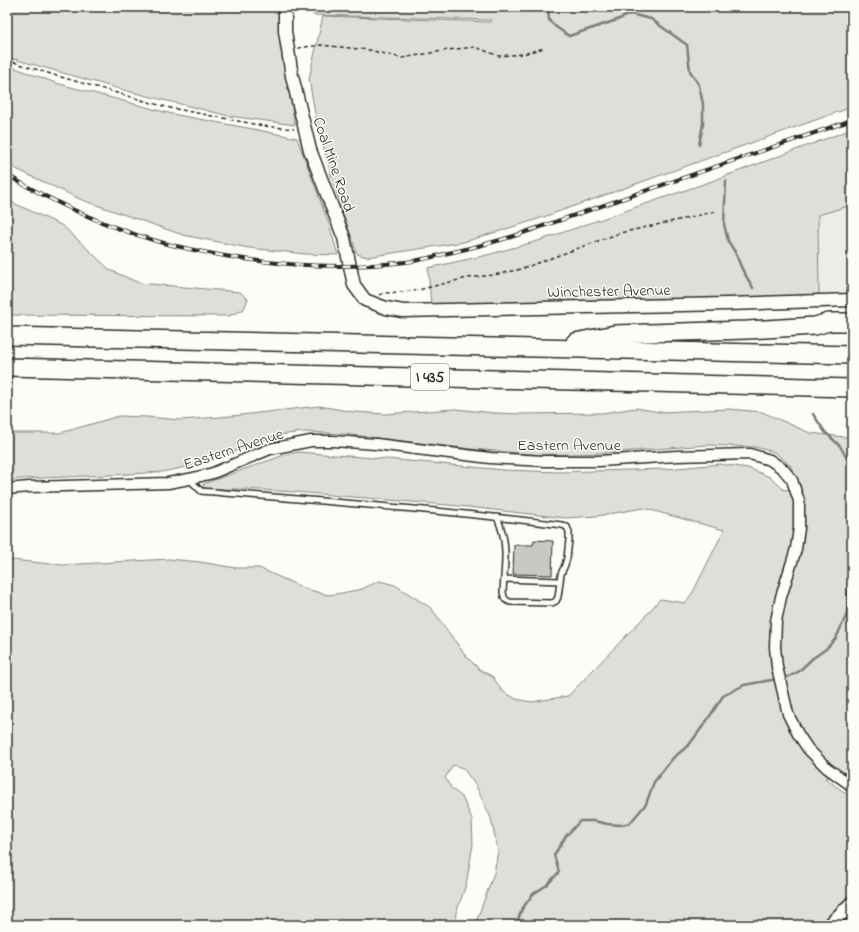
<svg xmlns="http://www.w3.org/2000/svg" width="859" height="932" viewBox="0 0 859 932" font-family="'Indie Flower',sans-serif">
<rect width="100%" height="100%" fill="#fdfcf7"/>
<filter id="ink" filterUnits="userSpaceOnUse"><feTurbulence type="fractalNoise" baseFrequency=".025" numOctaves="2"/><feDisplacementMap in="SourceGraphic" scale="8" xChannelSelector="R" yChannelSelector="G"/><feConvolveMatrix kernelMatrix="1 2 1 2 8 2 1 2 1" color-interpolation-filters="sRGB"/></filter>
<g filter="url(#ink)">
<path fill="#edece8" d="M852,205V294L819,296L818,215Z"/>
<path fill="#dfdeda" stroke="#858482" d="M7,7H278L280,44L295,125L229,116L123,90L7,57Z
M294,7H852V107L535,220L464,242L367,257L357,254L332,179L316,119L309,79L323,16L490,22L491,20L313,15L314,11L294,10Z
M7,65L56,83L172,114L258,130L297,138L329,224L338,255L305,254L249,248L183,235L82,200L16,169L7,162Z
M852,129V205L818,215L819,296L707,299L431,305L428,268L487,255L538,241L712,181Z
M7,200L63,226L110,270L139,283L240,292L248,299L244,309L229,316L7,315Z
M319,406L354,412L385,414L455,409L495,413L520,414L602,413L636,408L660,412L729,409L762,412L810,433L844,437L852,435V662L847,673L852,679V773L849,771L825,778L852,798V925H475L494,873L498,851L491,818L476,786L463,768L453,765L445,778L452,789L462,797L472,819L473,844L466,885L456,913L455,925H7V616L12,592L7,582V561L11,560L62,565L169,559L200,562L236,568H259L306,589L328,595L342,593L362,589L379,581L395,585L431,608L466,656L479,669L493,677L502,691L516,699L531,702L568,696L650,611L660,599L685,603L693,592L724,530L643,508L597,516L565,518L459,506L295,492L244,489H204L203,484L287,454L298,452L398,460L504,470L559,472L667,469L720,464L748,468L770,477L784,490L801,487L790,465L774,452L755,447L707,445L606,453L541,455L472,449L343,434L305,432L278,435L201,464L162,472L111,475L20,479L7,481V433H60L119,416L146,417L181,420L232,416Z"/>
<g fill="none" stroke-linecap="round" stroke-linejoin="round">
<path stroke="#7e7d7b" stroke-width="2.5" d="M548,7L549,20L556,27L569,36L617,20L630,14L651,19L687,45L690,71L699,85L703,104V124L699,145
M726,181L724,224L728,241L735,252L742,269L753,288
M813,414L825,432L840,446L852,468
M782,678L788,677L798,672L813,658L826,649L836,638L847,614L849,568L852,536
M516,925L522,909L533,894L547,885L559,872L554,855L566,836L580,821H594L607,824L621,825L630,823L646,804L654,782L673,758L689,745L708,719L723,696L744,685L777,679"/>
</g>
<path fill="#c9c8c4" stroke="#2b2b2b" d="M534,540L553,541L552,575L513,574L514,545H533Z"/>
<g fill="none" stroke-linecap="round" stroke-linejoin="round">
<defs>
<path id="service" d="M189,479L201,491C321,501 442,510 562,525L567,527L569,532V540L567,558L565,565L561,574L558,597L556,601L552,603L510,602C504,600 504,598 503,592C504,571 508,548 501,528C500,524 498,520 497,517
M504,579L560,581"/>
<path id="minor" d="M7,489L29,487L168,483L189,479L213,473L270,449L311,441H333L376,444L490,458L544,461H599L677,456L750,454L770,460L783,469L792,480L799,501V528L796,549L781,597L776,621L775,647L777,667L788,714L798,734L808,749L827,768L852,786"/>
<path id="tertiary" d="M285,7V31L292,76L310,150L344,238L354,285L365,300L386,308L403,311L728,304L852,300"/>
<path id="secondary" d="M830,925L852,903"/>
<path id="motorway" d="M7,336L852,355
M575,342L615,334L747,330L815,326L829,322H852
M7,367L852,388"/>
</defs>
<use href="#service" stroke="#2b2b2b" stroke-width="8"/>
<use href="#minor" stroke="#2b2b2b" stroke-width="13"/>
<use href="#tertiary" stroke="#2b2b2b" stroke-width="15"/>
<use href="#secondary" stroke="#2b2b2b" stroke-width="16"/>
<use href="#motorway" stroke="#2b2b2b" stroke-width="20"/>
<path stroke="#2b2b2b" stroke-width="1.5" stroke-dasharray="4 3" stroke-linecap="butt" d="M298,48L321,45L369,50L402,58L448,50L475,47L499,56L523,54L544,48
M7,60L54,75L166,107L264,126L294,129
M379,295L385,293L414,291L467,278L494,275L521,269L620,233L692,217L716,211"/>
<use href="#service" stroke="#fdfcf7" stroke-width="5"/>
<use href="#minor" stroke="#fdfcf7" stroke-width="10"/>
<use href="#tertiary" stroke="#fdfcf7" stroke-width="12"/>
<use href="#secondary" stroke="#fdfcf7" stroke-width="13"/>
<use href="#motorway" stroke="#fdfcf7" stroke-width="17"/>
<defs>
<path id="rail" d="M7,175C53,202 102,225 153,240C165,244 177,246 189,249C262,265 339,271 414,261C424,259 434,257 444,254C467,249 491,243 514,236L852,120"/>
</defs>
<use href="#rail" stroke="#2b2b2b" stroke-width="4"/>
<use href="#rail" stroke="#fdfcf7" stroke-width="2.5" stroke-dasharray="8" stroke-linecap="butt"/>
</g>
</g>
<g text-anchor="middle" stroke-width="3" stroke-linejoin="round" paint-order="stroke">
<rect fill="#fdfcf7" stroke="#6a6a68" stroke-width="1" x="411" y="364" width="38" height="26" rx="3"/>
<g font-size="15" font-weight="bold" fill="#2b2b2b">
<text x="430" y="382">I 435</text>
</g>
<g font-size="16" fill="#2b2b2b" stroke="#fdfcf7">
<text transform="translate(335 164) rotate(71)" y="6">Coal Mine Road</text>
<text transform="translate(609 290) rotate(-1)" y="6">Winchester Avenue</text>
<text x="569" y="450">Eastern Avenue</text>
<text transform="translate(233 448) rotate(-18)" y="6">Eastern Avenue</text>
</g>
</g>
<rect width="859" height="932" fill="none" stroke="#fdfcf7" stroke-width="24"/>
<rect x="12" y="12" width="835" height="908" fill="none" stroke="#2b2b2b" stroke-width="1.5" filter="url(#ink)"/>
</svg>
